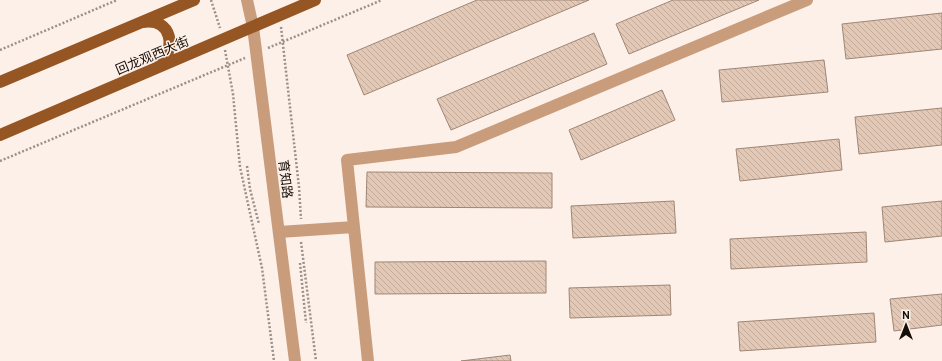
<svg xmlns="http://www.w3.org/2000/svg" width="942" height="361" viewBox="0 0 942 361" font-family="Overpass,'Noto Sans SC',sans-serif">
<defs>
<pattern id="building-back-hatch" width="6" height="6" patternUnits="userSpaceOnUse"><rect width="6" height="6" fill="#e3c8b6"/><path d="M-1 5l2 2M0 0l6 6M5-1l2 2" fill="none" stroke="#c2ab9b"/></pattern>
</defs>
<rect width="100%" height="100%" fill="#fcf0e9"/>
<path fill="url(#building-back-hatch)" stroke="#9f8675" d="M477,0H589L364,95L347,55Z
M673,0H759L629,54L616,24Z
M942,13V49L846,59L842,24Z
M594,33L607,64L451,130L437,99Z
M824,60L828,92L722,102L719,70Z
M662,90L675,120L581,160L569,130Z
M942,108V145L859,154L855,117Z
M839,139L842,170L740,181L736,149Z
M367,172L552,173V208L366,207Z
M674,201L676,233L573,238L571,206Z
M942,201V236L885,242L882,207Z
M866,232L867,262L731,269L730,239Z
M546,261V293L375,294V262Z
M670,285L671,315L570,318L569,288Z
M942,294V325L894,331L890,299Z
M874,313L876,342L740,351L738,322Z
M510,355L511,361H461Z"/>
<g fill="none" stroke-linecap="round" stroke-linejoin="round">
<path stroke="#9a908a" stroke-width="2.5" stroke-dasharray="2 2" stroke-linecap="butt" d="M211,0L220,28
M281,27L299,187L301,219
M268,48L382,0
M0,50L117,0
M225,50L233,94L240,167L262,268L274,361
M0,161L245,58
M247,166L250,189L259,224
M301,242L316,361
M300,263L306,323"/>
<path stroke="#c99c7c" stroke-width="12" d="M354,227L347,160L456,147L807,0
M279,232L354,227L368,361"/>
<path stroke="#c99c7c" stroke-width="12" d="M247,0L253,27L295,361"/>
<path stroke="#955623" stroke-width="12" d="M143,22C172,18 177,48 159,66
M0,82L194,0
M0,135L315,0"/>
</g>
<g text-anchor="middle" stroke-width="3" stroke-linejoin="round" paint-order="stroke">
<g font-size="13" fill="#150d07" stroke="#fcf0e9">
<text transform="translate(152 55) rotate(-23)" y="5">回龙观西大街</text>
<text transform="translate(286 179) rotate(83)" y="5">育知路</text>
</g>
</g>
<g transform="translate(906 325)" stroke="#fcf0e9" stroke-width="3" paint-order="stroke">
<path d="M0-3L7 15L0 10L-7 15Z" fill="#150d07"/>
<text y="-6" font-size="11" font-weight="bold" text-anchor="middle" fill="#150d07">N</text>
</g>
</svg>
